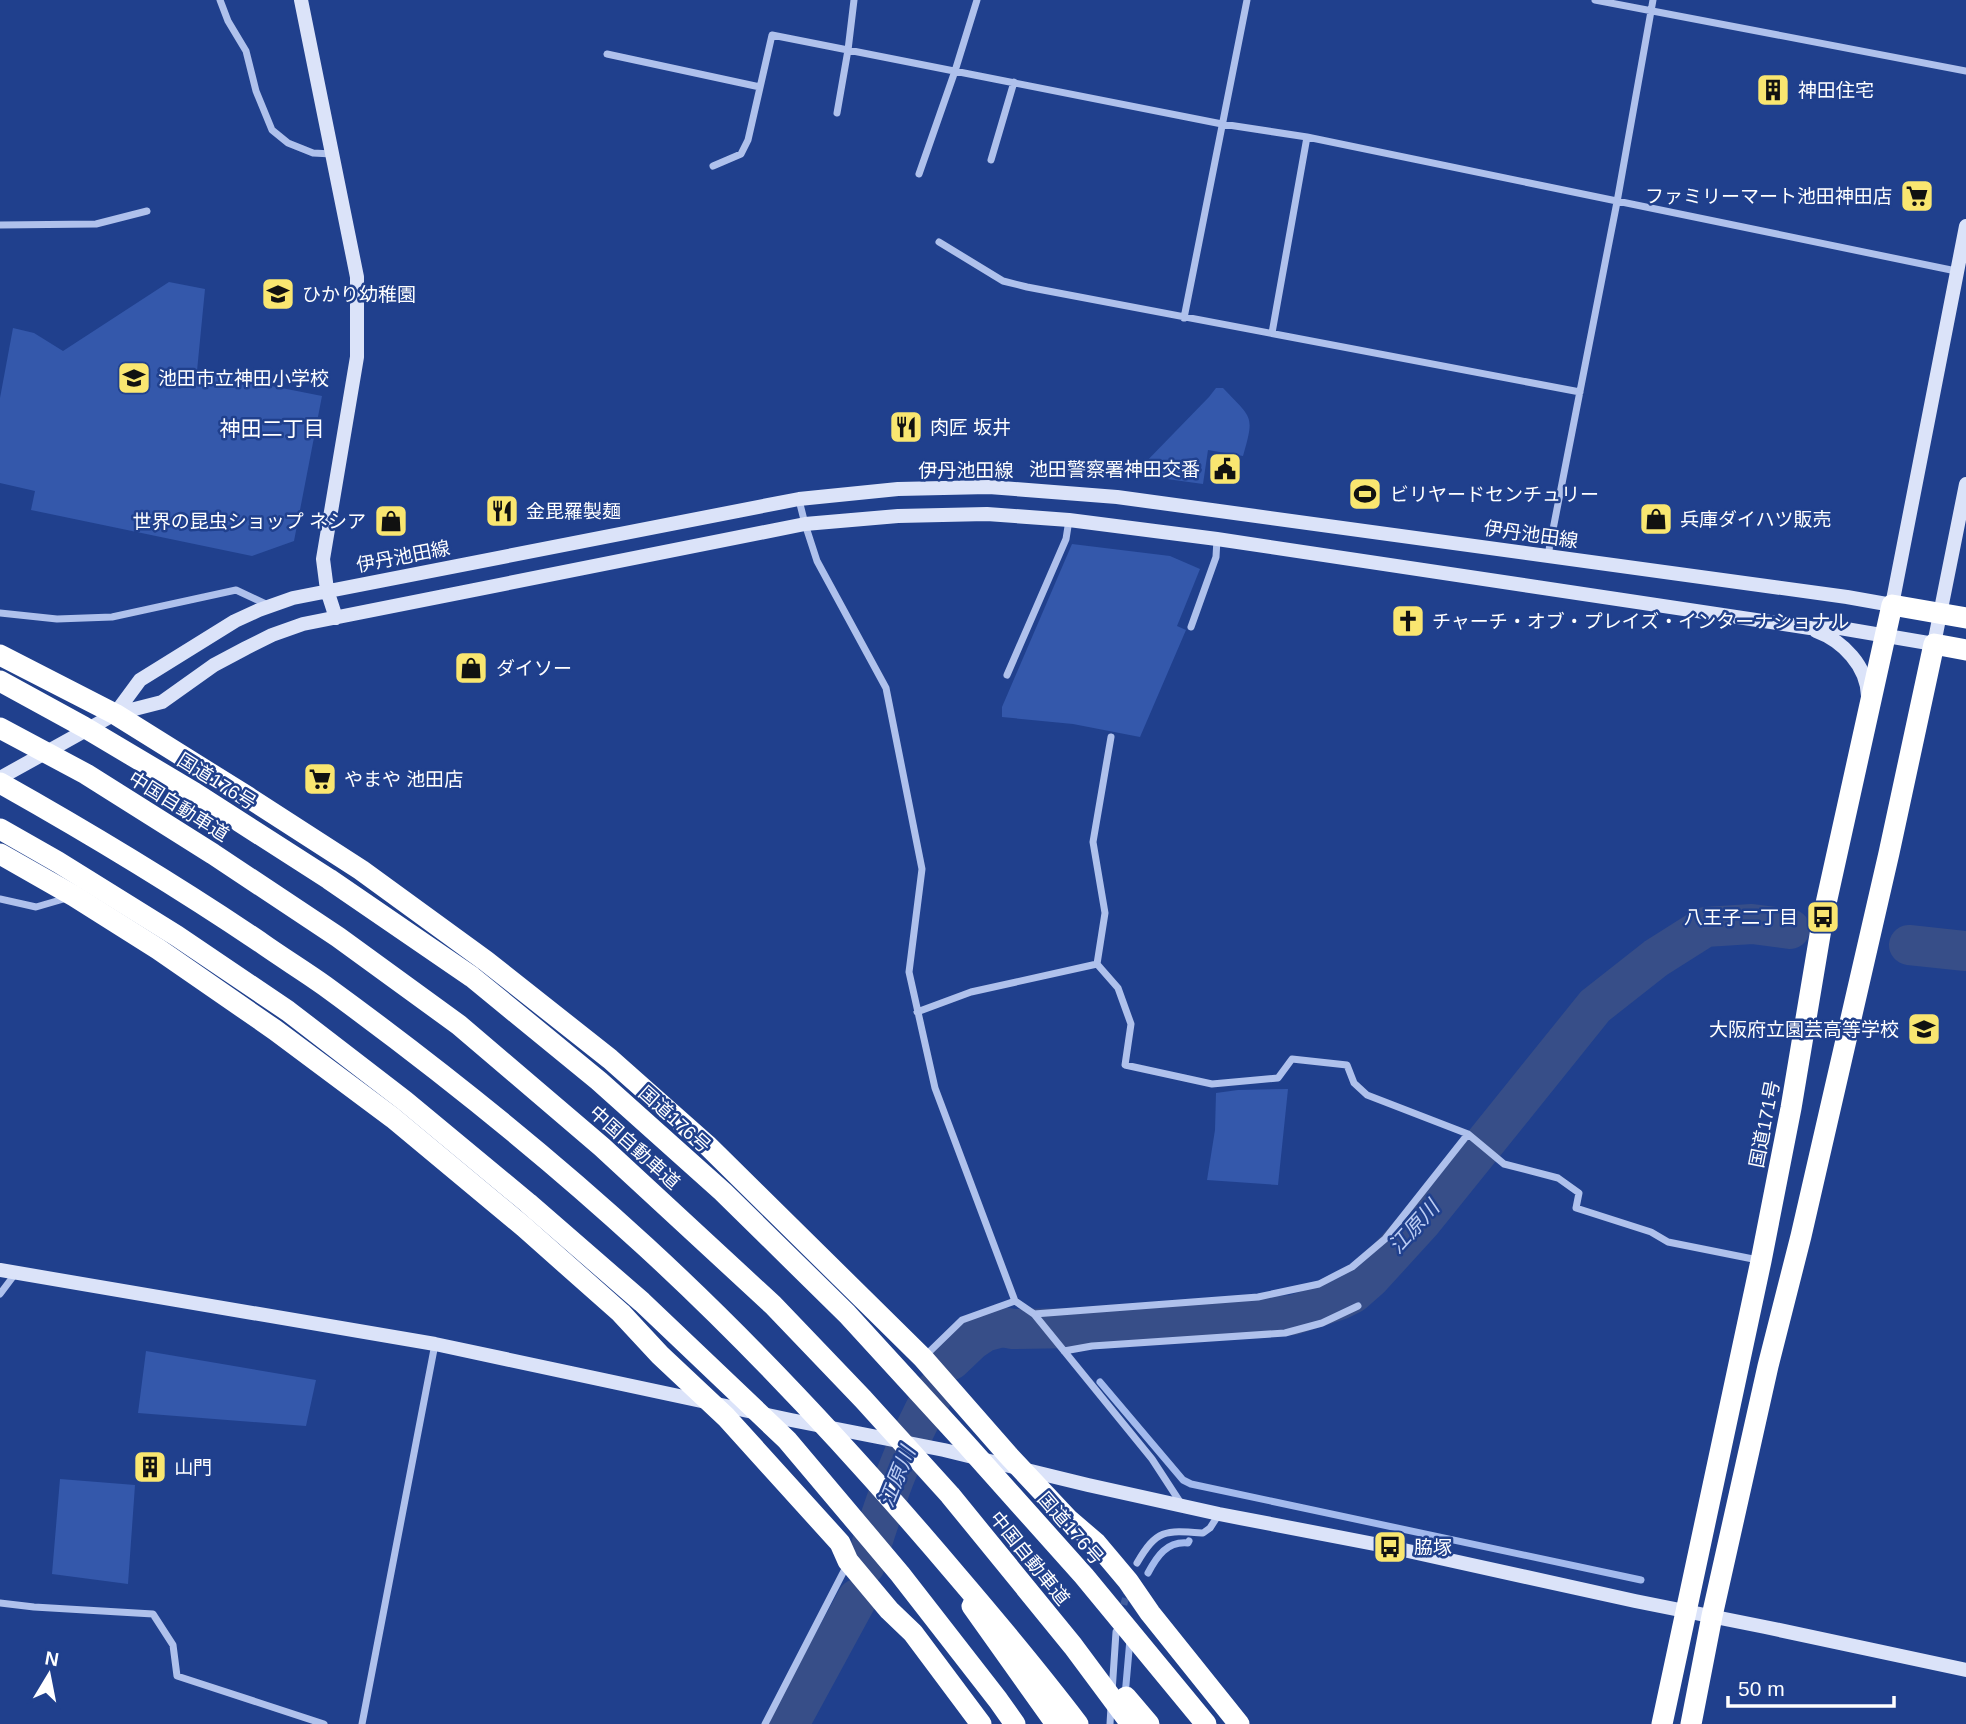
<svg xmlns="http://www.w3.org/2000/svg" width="1966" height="1724" viewBox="0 0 1966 1724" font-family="Arial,'Noto Sans JP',sans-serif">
<rect width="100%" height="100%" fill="#20408d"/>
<path fill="#3458ab" d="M169,282L205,289L197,371L322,396L294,541L252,556L31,510L35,491L0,483V398L13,328L34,333L63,351Z
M1216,388H1223C1252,419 1255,414 1243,456L1208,450L1203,484L1138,475L1140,468L1209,397Z
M1072,544L1170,556L1200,569L1177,626L1186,630L1140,737L1073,724L1002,717V707Z
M1288,1089L1278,1185L1207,1180L1215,1130L1216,1093L1238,1090Z
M146,1351L316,1380L306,1426L138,1413Z
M60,1479L135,1485L128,1584L52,1574Z"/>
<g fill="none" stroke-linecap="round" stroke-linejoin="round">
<path stroke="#a3baed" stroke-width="7" d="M1075,1328L1076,1341
M1100,1382L1183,1480L1191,1484L1641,1580
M1148,1573C1157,1556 1167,1541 1188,1543L1189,1541
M1125,1696L1130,1639"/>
<path stroke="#374e88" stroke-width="40" d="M1909,945L1966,951
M951,1360L972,1340L984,1332L1002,1327L1013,1329L1075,1328L1293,1315L1339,1300L1353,1293L1370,1278L1422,1221L1595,1006L1656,958L1705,927L1752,924L1790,929
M865,1565C884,1504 903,1447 935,1391
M789,1724L857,1599"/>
<path stroke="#415d9e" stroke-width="7" stroke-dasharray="7 3.5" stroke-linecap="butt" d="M1121,1615L1128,1589"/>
<path stroke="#afc1ec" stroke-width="7" d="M220,0L228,21L246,51L256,91L272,130L288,143L313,153L332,154
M1595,0L1966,71
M607,54L760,87
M837,113L848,50L854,0
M991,160L1014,82
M713,166L741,154L748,140L772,35L1222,124L1307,137L1956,271
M919,174L955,71L977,0
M0,225L96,224L147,211
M939,242L1003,281L1027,287L1580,392
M1184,318L1247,0
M1272,333L1307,137
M799,500L805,524L817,561L886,688L922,869L909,972L935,1088L1015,1301L1034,1314L1152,1459L1182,1505
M1548,555L1617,202L1653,0
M0,613L57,619L112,617L236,590L270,606
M1191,627L1216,557L1217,539
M1007,675L1066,539L1069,520
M0,899L36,907L67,898
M1097,964L1118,988L1131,1024L1125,1065L1212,1084L1278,1078L1292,1059L1347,1065L1354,1083L1367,1095L1468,1134L1504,1164L1558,1178L1579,1193L1576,1208L1651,1232L1668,1242L1758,1260
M917,1012L971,992L1097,964L1105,913L1093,842L1111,737
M0,1294L15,1274
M1034,1314L1258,1297L1319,1284L1352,1267L1385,1239L1468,1134
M1064,1351L1092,1346L1285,1333L1322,1323L1358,1306
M925,1356L962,1320L1015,1301
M1137,1563C1157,1529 1165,1530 1203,1533L1210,1528L1219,1514
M0,1603L34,1607L153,1614L173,1645L177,1676L324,1724
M1112,1692L1116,1632
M362,1724L435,1344
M765,1724L847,1565
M1110,1724L1111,1707"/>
<path stroke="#dbe3f9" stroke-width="14" d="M301,0L357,277V357L323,559L327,590L336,618
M1816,631C1843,641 1867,666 1868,696
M115,714L140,680L235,621L259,610L293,598L799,499L898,489L989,487L1117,497L1847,597L1892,605L1966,226
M0,778L115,714L162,702L214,665L246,648L272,635L303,624L805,524L898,516L987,514L1069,520L1217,539L1810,628H1840L1934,644L1966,484
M0,1270L435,1344L791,1420L944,1450L1088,1485L1219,1514L1390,1547L1635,1601L1765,1627L1966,1670"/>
<path stroke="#fff" stroke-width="21" d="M0,655L115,714L248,797L361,870L486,961L610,1059L707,1145L923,1358L1008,1455L1068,1519L1096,1543L1128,1581L1150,1613L1239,1724
M0,854L74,896L158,949L275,1030L393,1118L524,1227L621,1313L660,1355L726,1417L840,1543L848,1561L889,1610L913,1633L981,1724
M972,1606L1056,1724
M1662,1724L1761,1261L1791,1108L1823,917L1892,605L1966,618
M1691,1724L1712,1616L1768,1366L1801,1236L1889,853L1934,644L1966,650"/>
<path stroke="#fff" stroke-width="21" d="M0,681L84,727L195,793L329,879L472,977L599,1081L723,1192L847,1314L966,1444L1084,1576L1206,1724
M0,728L86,774L213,854L338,937L459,1025L602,1147L773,1305L863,1399L950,1495L1073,1646L1131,1724
M0,783C89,833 175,885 260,942C281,957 304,971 325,986C436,1067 545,1154 646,1247C758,1350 861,1462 959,1578C1000,1626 1040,1674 1078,1724
M0,829L58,862L177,936L288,1011L405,1101L528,1203L642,1302L787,1440L900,1574L998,1700L1015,1724
M1126,1697L1149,1724"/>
</g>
<defs>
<symbol id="building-square" viewBox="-11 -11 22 22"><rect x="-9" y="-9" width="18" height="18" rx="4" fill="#f9e670" stroke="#20408d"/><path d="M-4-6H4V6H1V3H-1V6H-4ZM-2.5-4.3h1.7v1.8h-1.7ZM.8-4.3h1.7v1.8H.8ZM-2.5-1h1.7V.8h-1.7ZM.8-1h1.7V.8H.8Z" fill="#111"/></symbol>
<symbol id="supermarket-square" viewBox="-11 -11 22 22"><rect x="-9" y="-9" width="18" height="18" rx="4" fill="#f9e670" stroke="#20408d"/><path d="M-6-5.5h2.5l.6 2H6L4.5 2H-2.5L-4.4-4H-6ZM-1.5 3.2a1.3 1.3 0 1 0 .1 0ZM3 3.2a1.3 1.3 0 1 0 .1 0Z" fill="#111"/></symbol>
<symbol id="school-square" viewBox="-11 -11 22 22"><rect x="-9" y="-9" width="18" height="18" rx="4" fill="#f9e670" stroke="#20408d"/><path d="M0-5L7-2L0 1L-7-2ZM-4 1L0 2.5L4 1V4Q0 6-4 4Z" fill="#111"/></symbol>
<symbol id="restaurant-square" viewBox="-11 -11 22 22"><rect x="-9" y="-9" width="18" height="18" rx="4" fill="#f9e670" stroke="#20408d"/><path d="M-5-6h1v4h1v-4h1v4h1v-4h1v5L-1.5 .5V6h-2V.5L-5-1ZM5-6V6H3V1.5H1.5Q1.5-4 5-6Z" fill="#111"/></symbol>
<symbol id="civic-square" viewBox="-11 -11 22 22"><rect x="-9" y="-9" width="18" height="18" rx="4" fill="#f9e670" stroke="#20408d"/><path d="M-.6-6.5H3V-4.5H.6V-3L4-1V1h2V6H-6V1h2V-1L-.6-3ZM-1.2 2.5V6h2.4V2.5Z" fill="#111"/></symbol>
<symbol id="stadium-square" viewBox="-11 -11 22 22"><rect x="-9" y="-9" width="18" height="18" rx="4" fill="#f9e670" stroke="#20408d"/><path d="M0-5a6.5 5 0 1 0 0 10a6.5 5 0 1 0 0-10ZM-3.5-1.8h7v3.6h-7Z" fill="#111"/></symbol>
<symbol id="shop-square" viewBox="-11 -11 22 22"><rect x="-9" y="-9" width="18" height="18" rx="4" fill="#f9e670" stroke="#20408d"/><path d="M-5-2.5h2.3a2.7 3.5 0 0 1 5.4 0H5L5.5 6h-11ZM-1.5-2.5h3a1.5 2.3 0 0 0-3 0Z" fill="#111"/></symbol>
<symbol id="church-square" viewBox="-11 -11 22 22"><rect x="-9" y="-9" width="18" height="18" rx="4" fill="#f9e670" stroke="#20408d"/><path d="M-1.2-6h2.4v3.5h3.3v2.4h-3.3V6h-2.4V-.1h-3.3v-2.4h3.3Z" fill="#111"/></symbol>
<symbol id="bus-square" viewBox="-11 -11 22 22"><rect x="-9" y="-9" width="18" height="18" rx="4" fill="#f9e670" stroke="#20408d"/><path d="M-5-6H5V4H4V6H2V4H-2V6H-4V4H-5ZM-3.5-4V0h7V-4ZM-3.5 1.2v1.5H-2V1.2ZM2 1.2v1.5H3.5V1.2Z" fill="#111"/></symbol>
</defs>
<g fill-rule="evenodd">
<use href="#building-square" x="1754" y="71" width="38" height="38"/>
<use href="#supermarket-square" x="1898" y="177" width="38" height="38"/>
<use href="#school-square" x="259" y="275" width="38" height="38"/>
<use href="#school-square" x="115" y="359" width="38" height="38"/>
<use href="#restaurant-square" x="887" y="408" width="38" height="38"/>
<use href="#civic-square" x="1206" y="450" width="38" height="38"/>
<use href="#stadium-square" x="1346" y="475" width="38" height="38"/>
<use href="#restaurant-square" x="483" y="492" width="38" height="38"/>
<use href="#shop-square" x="1637" y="500" width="38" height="38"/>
<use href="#shop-square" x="372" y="502" width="38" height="38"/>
<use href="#church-square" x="1389" y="602" width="38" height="38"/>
<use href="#shop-square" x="452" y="649" width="38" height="38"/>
<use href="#supermarket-square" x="301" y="760" width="38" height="38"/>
<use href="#bus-square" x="1804" y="898" width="38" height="38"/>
<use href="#school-square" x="1905" y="1010" width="38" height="38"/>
<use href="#building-square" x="131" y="1448" width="38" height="38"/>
<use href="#bus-square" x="1371" y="1528" width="38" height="38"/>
</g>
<g text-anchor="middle" stroke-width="5" stroke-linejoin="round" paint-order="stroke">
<g font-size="19" fill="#fff" stroke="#20408d" text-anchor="start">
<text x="1798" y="97">神田住宅</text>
<text x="1892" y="203" text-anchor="end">ファミリーマート池田神田店</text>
<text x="302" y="301">ひかり幼稚園</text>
<text x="158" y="385">池田市立神田小学校</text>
<text x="930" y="434">肉匠 坂井</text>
<text x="1200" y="476" text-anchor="end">池田警察署神田交番</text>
<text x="1390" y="501">ビリヤードセンチュリー</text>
<text x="526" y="518">金毘羅製麺</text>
<text x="1680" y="526">兵庫ダイハツ販売</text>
<text x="366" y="528" text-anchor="end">世界の昆虫ショップ ネシア</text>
<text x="1432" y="628">チャーチ・オブ・プレイズ・インターナショナル</text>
<text x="496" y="675">ダイソー</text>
<text x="344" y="786">やまや 池田店</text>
<text x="1798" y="924" text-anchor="end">八王子二丁目</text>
<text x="1899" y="1036" text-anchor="end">大阪府立園芸高等学校</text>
<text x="174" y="1474">山門</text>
<text x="1414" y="1554">脇塚</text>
</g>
<g font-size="19" fill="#fff" stroke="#20408d">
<text x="966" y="477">伊丹池田線</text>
<text transform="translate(1531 534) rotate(8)" y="7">伊丹池田線</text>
<text transform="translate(403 556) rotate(-11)" y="7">伊丹池田線</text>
<text transform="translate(217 781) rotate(32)" y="7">国道176号</text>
<text transform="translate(179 806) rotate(32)" y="7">中国自動車道</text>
<text transform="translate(675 1119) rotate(42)" y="7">国道176号</text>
<text transform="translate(1764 1124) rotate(-79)" y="7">国道171号</text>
<text transform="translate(635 1147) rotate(42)" y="7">中国自動車道</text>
<text transform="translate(1071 1528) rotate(49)" y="7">国道176号</text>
<text transform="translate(1030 1558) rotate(51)" y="7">中国自動車道</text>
</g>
<g font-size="21" fill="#fff" stroke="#20408d">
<text x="272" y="436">神田二丁目</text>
</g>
<g font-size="21" font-style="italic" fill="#bbccf3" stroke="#20408d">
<text transform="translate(1414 1227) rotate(-48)" y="7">江原川</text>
<text transform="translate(897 1477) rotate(-68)" y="7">江原川</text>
</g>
</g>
<g transform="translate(49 1675) rotate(10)" stroke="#20408d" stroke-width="5" paint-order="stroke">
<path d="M0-5L12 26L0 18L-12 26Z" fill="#ffffff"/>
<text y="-10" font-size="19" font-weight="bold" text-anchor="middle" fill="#ffffff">N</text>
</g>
<path d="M1728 1696v10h166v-10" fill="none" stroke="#ffffff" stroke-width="3.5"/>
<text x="1738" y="1696" font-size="21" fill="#ffffff" stroke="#20408d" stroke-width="5" paint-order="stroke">50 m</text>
</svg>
